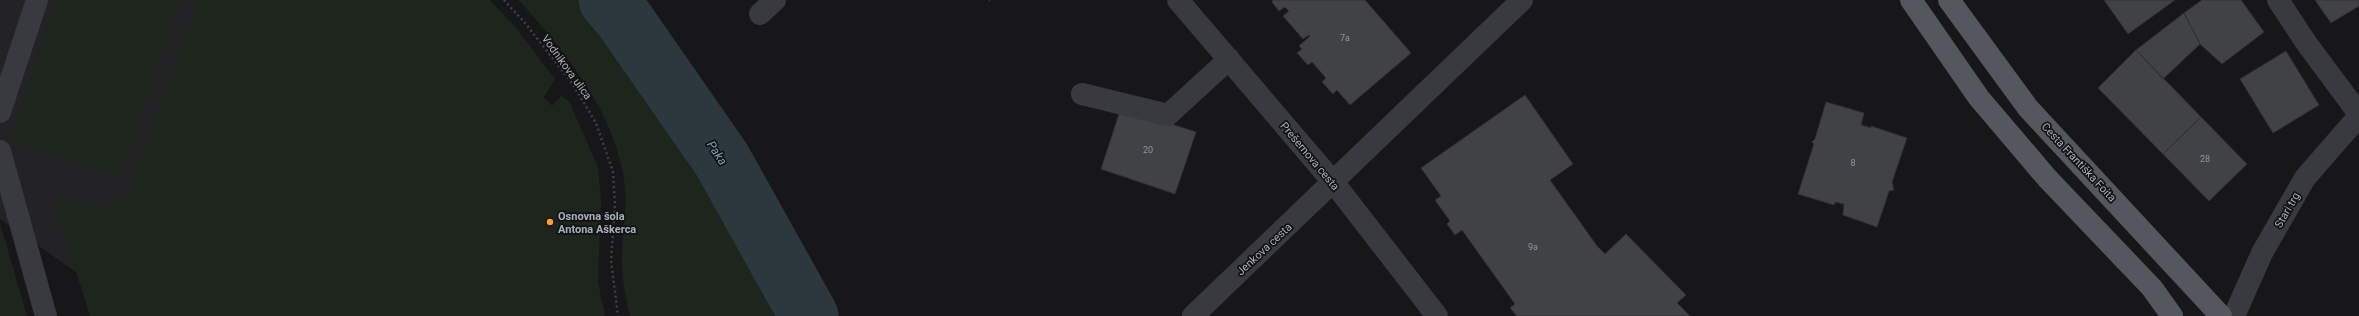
<svg xmlns="http://www.w3.org/2000/svg" width="2359" height="316" viewBox="0 0 2359 316" font-family="Roboto,sans-serif">
<rect width="100%" height="100%" fill="#171719"/>
<path fill="#232326" d="M0,0H270L119,302L0,219Z"/>
<path fill="#1d251d" d="M57,0H180L120,177L10,139Z
M198,0H490L517,29L555,79L544,97L552,106L561,96L569,101L598,167L601,201L598,282L605,316H90L55,205L59,200L102,208L128,197Z
M519,0H589L627,53L727,203L792,316H630C625,296 621,274 622,253C622,231 627,208 625,186C616,112 566,54 519,0Z
M0,223L27,316H0Z"/>
<g fill="none" stroke-linecap="round" stroke-linejoin="round">
<path stroke="#2c383e" stroke-width="59" d="M608,0L624,19L722,160L809,316"/>
</g>
<path fill="#414246" stroke="#313135" d="M1273,0H1365L1411,53L1350,105L1337,90L1333,94L1322,82L1326,78L1312,62L1308,65L1297,53L1302,49L1299,46L1310,36L1309,35L1303,39L1283,16L1289,11L1285,7L1279,11L1272,2Z
M2104,0H2175L2128,34Z
M2202,0H2241L2264,32L2222,64L2200,44L2184,13Z
M2315,0H2359V6L2331,23Z
M2184,13L2200,44L2163,79L2136,50Z
M2136,50L2201,117L2163,154L2098,88Z
M2286,51L2319,105L2273,133L2240,79Z
M1525,95L1573,164L1550,180L1597,246L1605,254L1626,234L1686,295L1677,303L1690,316H1517L1510,308L1515,304L1462,230L1455,235L1447,224L1450,221L1435,200L1441,196L1421,168Z
M1826,102L1864,113L1861,125L1871,128V126L1907,138L1892,182L1894,190L1889,191L1877,227L1843,215L1844,204L1835,202L1834,205L1798,194L1814,144L1812,142L1815,139Z
M1121,108L1196,132L1175,194L1101,169Z
M2201,117L2247,164L2209,201L2163,154Z"/>
<g fill="none" stroke-linecap="round" stroke-linejoin="round">
<path stroke="#3e4146" stroke-width="2.5" stroke-dasharray="2 3" stroke-linecap="butt" d="M504,0L525,23L572,83L596,123L613,172L615,205L611,260L618,316
M989,0H990"/>
<path stroke="#383a3f" stroke-width="22" d="M1178,0L1334,183L1437,316
M2278,0L2307,44L2359,114
M760,14L775,0
M1082,94L1168,115L1229,59
M0,112L37,0
M0,151L46,316
M1193,316L1522,0
M2234,316L2262,253L2305,178L2359,116"/>
<path stroke="#54575e" stroke-width="22" d="M1911,0L1979,98L2047,178L2152,288L2172,316
M1949,0L2028,108L2221,316"/>
</g>
<circle fill="#fda12b" stroke="#121214" stroke-width="1.5" cx="550" cy="222" r="4"/>
<g text-anchor="middle" stroke-width="3.5" stroke-linejoin="round" paint-order="stroke">
<g font-size="9" fill="#8e949d">
<text x="1345" y="41">7a</text>
<text x="1148" y="153">20</text>
<text x="2205" y="162">28</text>
<text x="1853" y="166">8</text>
<text x="1533" y="250">9a</text>
</g>
<g font-size="11" fill="#a8b0ba" stroke="#121214">
<text transform="translate(567 67) rotate(54)" y="4">Vodnikova ulica</text>
<text transform="translate(1310 156) rotate(50)" y="4">Prešernova cesta</text>
<text transform="translate(2079 162) rotate(47)" y="4">Cesta Františka Foita</text>
<text transform="translate(2287 210) rotate(-60)" y="4">Stari trg</text>
<text transform="translate(1264 249) rotate(-43)" y="4">Jenkova cesta</text>
</g>
<g font-size="11" font-weight="bold" fill="#a8b0ba" stroke="#121214" text-anchor="start">
<text x="558" y="220">Osnovna šola<tspan x="558" dy="13">Antona Aškerca</tspan></text>
</g>
<g font-size="12" font-style="italic" fill="#7da2b7" stroke="#121214">
<text transform="translate(717 153) rotate(57)" y="4">Paka</text>
</g>
</g>
</svg>
